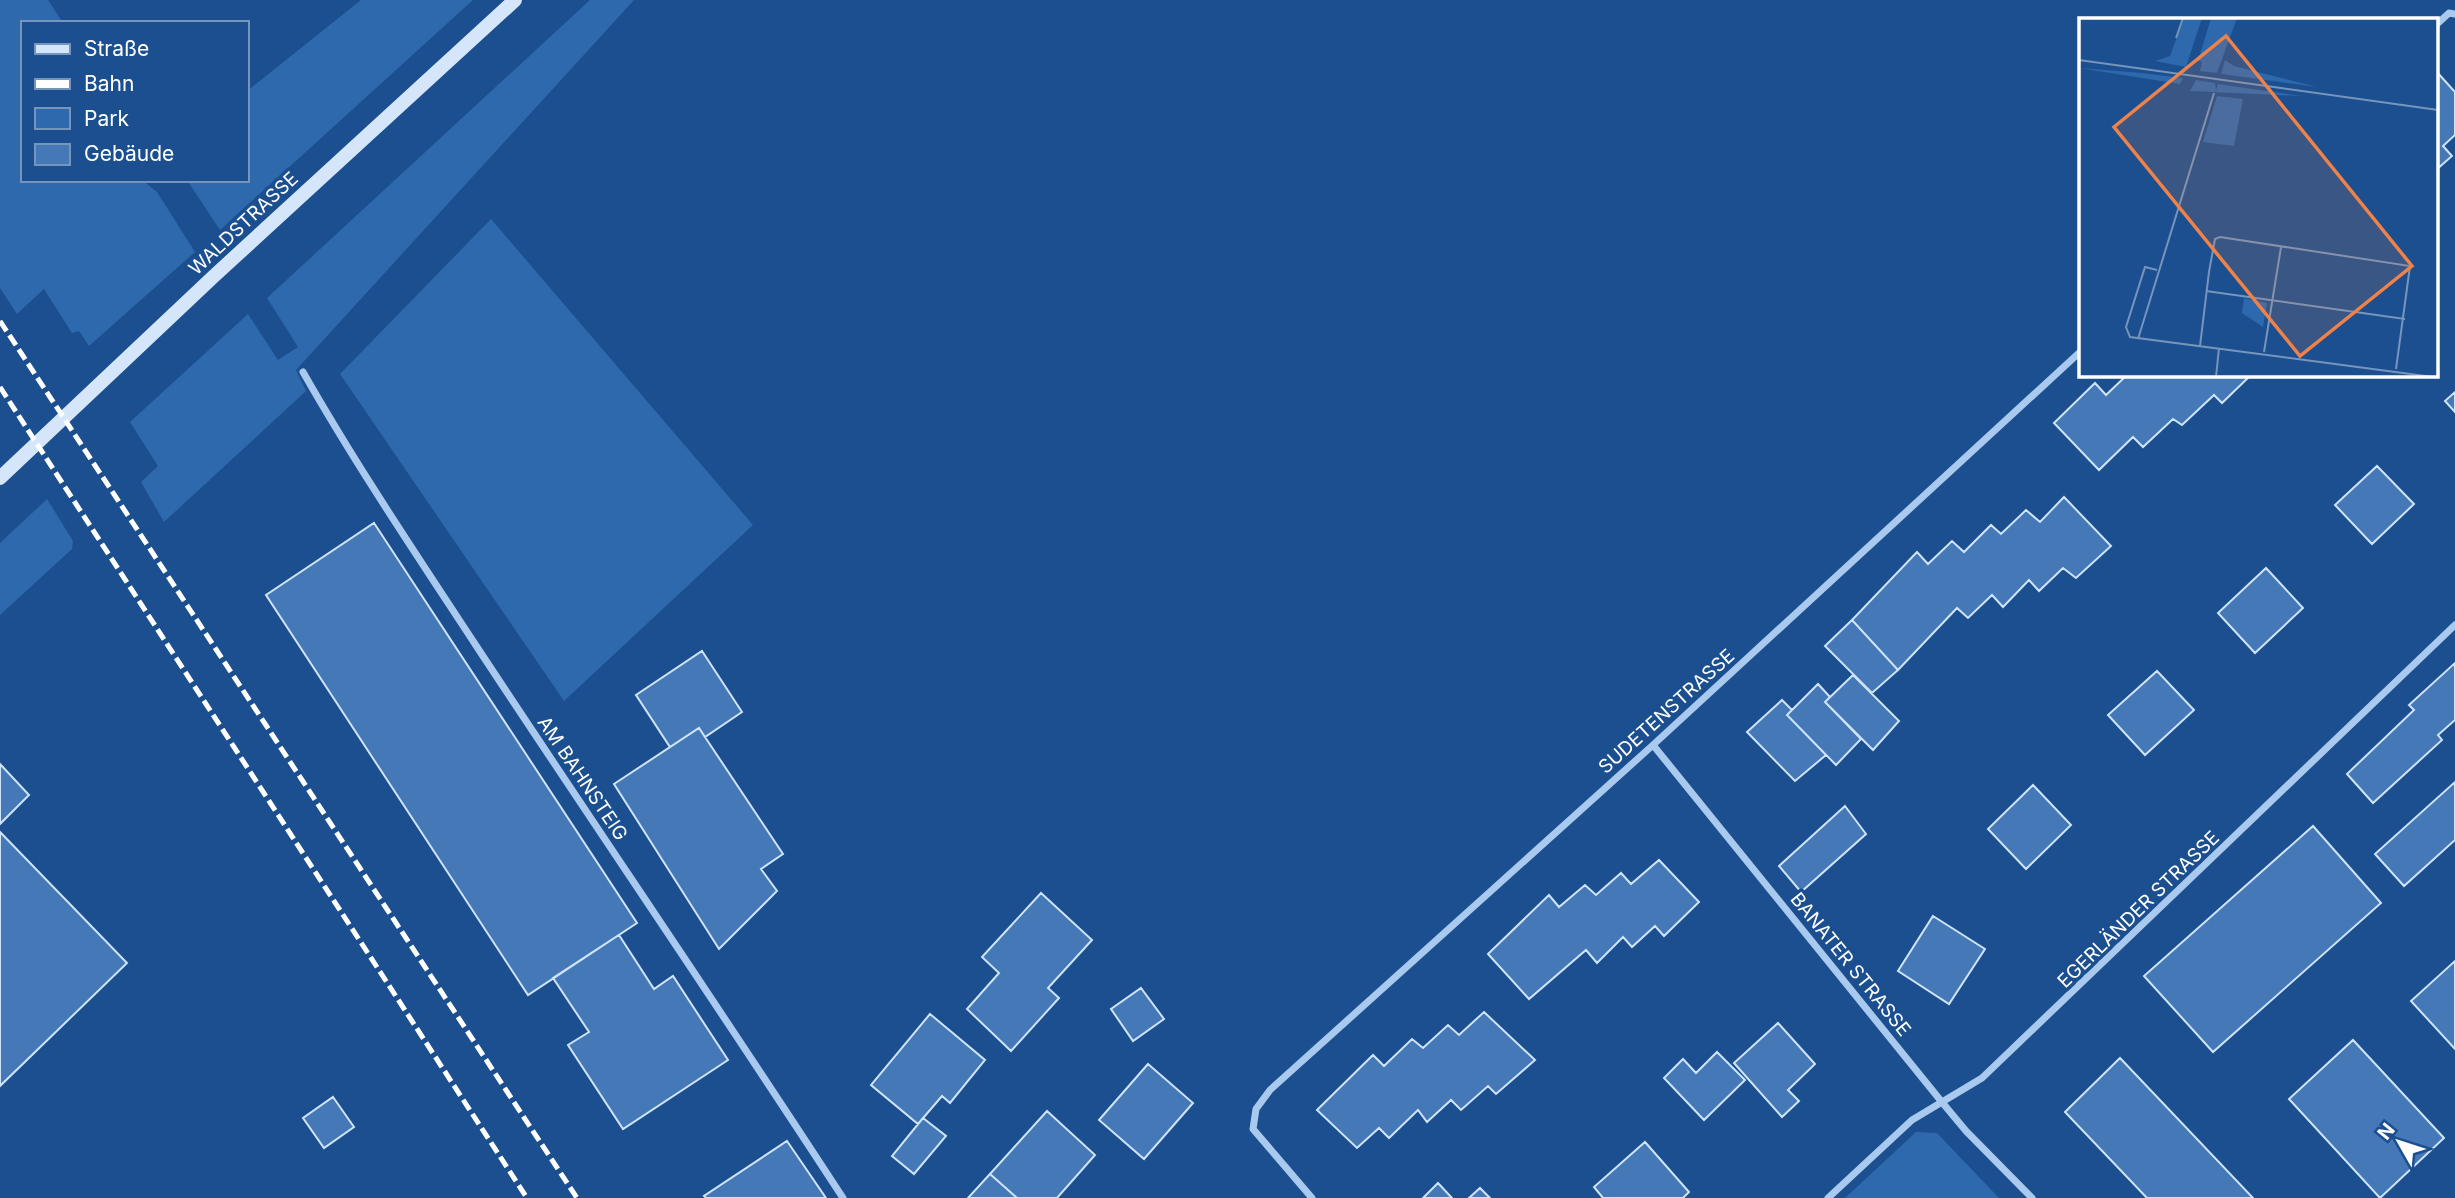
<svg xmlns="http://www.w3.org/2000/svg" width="2455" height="1198" viewBox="0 0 2455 1198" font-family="Inter,sans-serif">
<rect width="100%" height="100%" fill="#1b4f8f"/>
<path fill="#2e69ad" d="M0,0H48L63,23H23V180H142L157,192L195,252L89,346L79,331L72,333L44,289L17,314L0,288Z
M361,0H473L220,230L187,180H247V91Z
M590,0H634L296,370L306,391L164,522L141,482L158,466L130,422L248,314L278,360L298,347L267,298Z
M491,219L753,525L564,701L340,374Z
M47,499L73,541L72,549L0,615V543Z
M1916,1132L1937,1133L1999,1198H1845Z"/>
<path fill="#4478b7" stroke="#cfe3fa" stroke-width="2" d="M2436,71L2455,92V135L2443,146L2452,156L2436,170Z
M2128,374H2252L2222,403L2214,395L2182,425L2173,419L2143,447L2133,437L2099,470L2054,423L2095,383L2106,395Z
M2455,392V412L2445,401Z
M2377,466L2414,504L2372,544L2335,505Z
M2064,497L2111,546L2076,578L2063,568L2039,591L2029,580L2003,607L1992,595L1968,618L1957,608L1898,670L1852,620L1917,552L1928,564L1952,541L1964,552L1991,525L2001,534L2026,510L2040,522Z
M374,523L637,923L528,995L266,595Z
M2266,568L2303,608L2255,653L2218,613Z
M1852,620L1898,670L1872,693L1825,646Z
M702,651L742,712L705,737L699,728L670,747L636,695Z
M2455,663V720L2438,735L2442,740L2373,803L2347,774L2414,710L2409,705Z
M2157,671L2194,710L2145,755L2108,715Z
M1853,675L1899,721L1873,750L1825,702Z
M1818,684L1830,697L1825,702L1861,739L1836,765L1787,715Z
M1782,700L1792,710L1787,715L1826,755L1795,781L1747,732Z
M699,728L783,854L761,869L777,891L719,949L614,784Z
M0,764L29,795L0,824Z
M2455,782V840L2404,886L2375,854Z
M2033,785L2071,825L2026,869L1988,829Z
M1845,806L1866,834L1801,892L1779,866Z
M2313,826L2381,903L2213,1052L2144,976Z
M0,832L127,963L0,1086Z
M1659,860L1699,902L1664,936L1655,926L1632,947L1623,937L1597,963L1586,950L1529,999L1488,954L1549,895L1559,907L1585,885L1596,895L1621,873L1631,884Z
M1041,893L1092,940L1048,988L1059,998L1011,1051L967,1009L999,973L982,957Z
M1933,916L1985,949L1949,1004L1898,971Z
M619,935L654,989L673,976L728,1060L623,1129L568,1045L589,1032L553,978Z
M2455,961V1049L2411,1001Z
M1141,988L1164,1019L1133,1041L1111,1009Z
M1484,1012L1535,1060L1496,1094L1488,1086L1461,1110L1451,1100L1427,1122L1418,1110L1389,1138L1379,1128L1357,1148L1317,1110L1373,1055L1384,1066L1412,1039L1423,1048L1448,1025L1459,1035Z
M930,1014L985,1060L950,1103L942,1096L918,1124L871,1085Z
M1778,1023L1815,1064L1788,1090L1799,1101L1782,1117L1734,1063Z
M2353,1040L2444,1138L2380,1198L2289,1099Z
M1717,1052L1745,1080L1704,1120L1664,1078L1683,1059L1696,1073Z
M2120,1058L2253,1198H2147L2065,1112Z
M1148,1064L1193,1103L1144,1159L1099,1120Z
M333,1097L354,1127L324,1148L303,1118Z
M1047,1111L1095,1155L1057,1198H1017L990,1174Z
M923,1118L946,1136L914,1174L892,1156Z
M787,1141L826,1198H706L704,1196Z
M1645,1142L1689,1192L1683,1198H1603L1594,1187Z
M990,1174L1017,1198H968Z
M1438,1183L1452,1198H1423Z
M1480,1188L1490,1198H1469Z"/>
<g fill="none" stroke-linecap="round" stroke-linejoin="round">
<path stroke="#a9c9ee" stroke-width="7" d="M2436,25L2449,13L2455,14
M303,372C356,465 416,554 475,644C597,829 722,1012 843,1198
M1653,745L1941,1101L1966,1131L2032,1198
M1312,1198L1253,1129L1256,1109L1270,1090L1653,745L2080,352
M1828,1198L1912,1120L1982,1078L2455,625"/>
<path stroke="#d6e6fa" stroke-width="14" d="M0,478L214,276L515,0"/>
<path stroke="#fff" stroke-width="5" stroke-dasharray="12 5" stroke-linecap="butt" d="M0,321L577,1198
M0,387L527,1198"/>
</g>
<g text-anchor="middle" stroke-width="7" stroke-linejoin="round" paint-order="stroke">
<g font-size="19" fill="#fff" stroke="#1b4f8f">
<text transform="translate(243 223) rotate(-43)" y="7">WALDSTRASSE</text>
<text transform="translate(1666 711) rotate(-42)" y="7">SUDETENSTRASSE</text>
<text transform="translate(583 778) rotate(56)" y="7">AM BAHNSTEIG</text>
<text transform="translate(2138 909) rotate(-44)" y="7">EGERLÄNDER STRASSE</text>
<text transform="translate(1851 964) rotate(51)" y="7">BANATER STRASSE</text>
</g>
</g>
<g transform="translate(2079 18)">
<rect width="359" height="359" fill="#1b4f8f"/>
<path d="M105,0H123L107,49L76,43L91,38ZM132,0H158L138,55L121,53L123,44L119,43ZM146,42L155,48L238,69L142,56ZM0,50L63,55L104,60L101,66ZM117,62L136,65L137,72L139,66L223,78L111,73ZM138,78L164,81L155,128L124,124ZM165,280L188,285L184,309L163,295Z" fill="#2e69ad"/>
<path fill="none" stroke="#7695bc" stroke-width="2" d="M97,20L104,0M0,42L359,92M78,252L66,249L47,309L51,319L354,359M127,273L326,301M59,321L135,75M121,328L130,254L136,221L141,219L331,248L317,351M185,334L202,229M137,359L140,330"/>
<path fill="#ee8249" fill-opacity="0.15" stroke="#ee8249" stroke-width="3.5" d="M147,18L333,248L221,338L35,109Z"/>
<rect width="359" height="359" fill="none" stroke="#fff" stroke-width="3.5"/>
</g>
<rect x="21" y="21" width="228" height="161" fill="#1b4f8f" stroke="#7695bc" stroke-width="2"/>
<rect x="35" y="44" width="35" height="10" fill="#d6e6fa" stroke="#7695bc" stroke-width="2"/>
<text x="84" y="56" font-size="21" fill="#ffffff">Straße</text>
<rect x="35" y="79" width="35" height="10" fill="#ffffff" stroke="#7695bc" stroke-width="2"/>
<text x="84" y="91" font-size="21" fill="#ffffff">Bahn</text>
<rect x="35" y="108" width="35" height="21" fill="#2e69ad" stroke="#7695bc" stroke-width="2"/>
<text x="84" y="126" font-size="21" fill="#ffffff">Park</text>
<rect x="35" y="144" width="35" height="21" fill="#4478b7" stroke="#7695bc" stroke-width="2"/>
<text x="84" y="161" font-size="21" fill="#ffffff">Gebäude</text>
<g transform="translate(2399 1142) rotate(309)" stroke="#1b4f8f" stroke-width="5" paint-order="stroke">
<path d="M0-5L12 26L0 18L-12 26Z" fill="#ffffff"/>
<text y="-10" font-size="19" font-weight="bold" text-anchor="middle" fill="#ffffff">N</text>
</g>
</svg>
